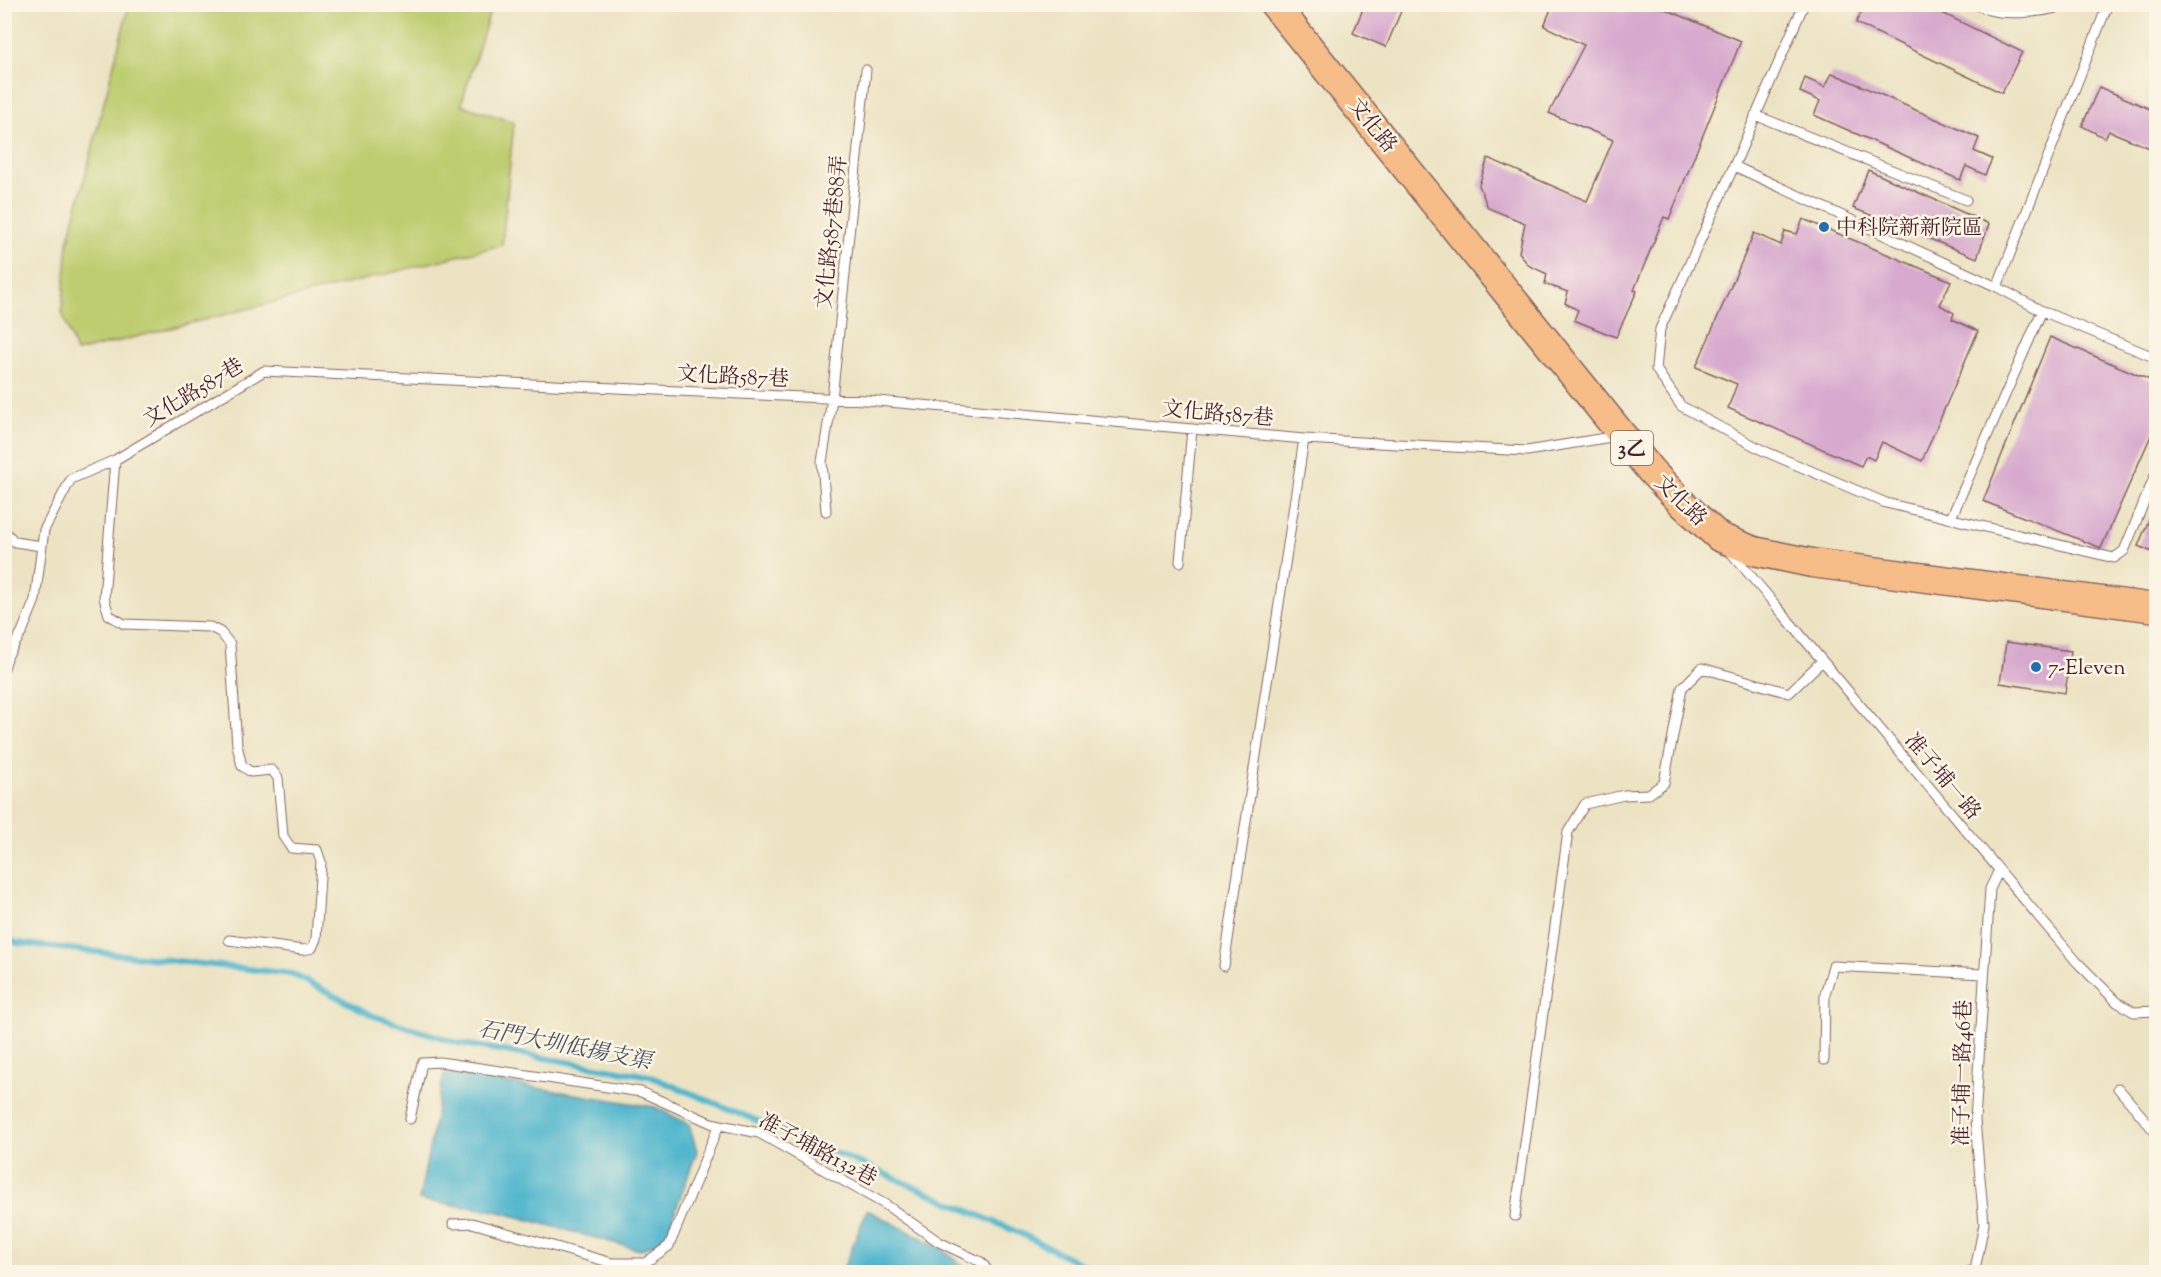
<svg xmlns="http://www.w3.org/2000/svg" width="2161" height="1277" viewBox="0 0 2161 1277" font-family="'Sorts Mill Goudy','Noto Serif TC',serif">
<rect width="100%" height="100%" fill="#fcf5e5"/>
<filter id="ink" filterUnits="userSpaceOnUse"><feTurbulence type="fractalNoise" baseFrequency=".0167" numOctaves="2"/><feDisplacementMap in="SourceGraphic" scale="12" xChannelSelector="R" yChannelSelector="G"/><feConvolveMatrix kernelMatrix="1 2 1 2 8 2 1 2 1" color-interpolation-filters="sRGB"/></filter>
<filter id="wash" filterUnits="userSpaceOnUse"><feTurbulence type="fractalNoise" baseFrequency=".008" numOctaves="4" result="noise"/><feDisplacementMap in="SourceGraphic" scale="24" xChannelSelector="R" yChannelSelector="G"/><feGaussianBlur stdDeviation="1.35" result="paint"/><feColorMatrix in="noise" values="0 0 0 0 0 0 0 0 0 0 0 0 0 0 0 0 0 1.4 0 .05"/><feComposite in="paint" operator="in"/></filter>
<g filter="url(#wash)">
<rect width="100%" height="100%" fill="#ece3c3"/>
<path fill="#bdcd6f" stroke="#84764d" stroke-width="1.5" d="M129,5H492L461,105L514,122L502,245L76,352L62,312L68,243Z"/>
<path fill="#4fb6cd" stroke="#4c6a7c" stroke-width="1.5" d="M444,1073L655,1107L689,1124L697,1151L665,1239L640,1250L496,1211L419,1200Z
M867,1210L939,1247L971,1272H842Z"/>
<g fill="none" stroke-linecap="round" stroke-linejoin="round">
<path stroke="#4fb6cd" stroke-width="6" d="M4,937L17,943L292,974L374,1016L458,1043L649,1076L867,1166L1026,1236L1097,1272"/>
</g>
<g id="blocks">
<path fill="#d7a9ce" d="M1365,4H1404L1386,47L1353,33Z
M1553,4H1653L1741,41L1669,219L1664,217L1634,290L1637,291L1616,337L1574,320L1578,310L1565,303L1568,292L1545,284L1547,274L1528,265L1519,252L1525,223L1488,208L1479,185L1488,158L1587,201L1613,140L1549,113L1584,45L1544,26Z
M1865,4H1924L2022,52L2002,93L1856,23Z
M1832,73L1979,138L1974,151L1992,159L1985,175L1966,166L1960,180L1814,115L1820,101L1800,92L1805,78L1825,87Z
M2099,87L2157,112V151L2109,131L2105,138L2082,126Z
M1868,170L1989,224L1977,258L1853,208Z
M1803,219L1951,281L1940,305L1954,313L1952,319L1978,331L1922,461L1882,442L1874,460L1866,456L1861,466L1728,408L1737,384L1696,367L1754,233L1781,245L1785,231L1797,234Z
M2050,337L2157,383V422L2101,548L1983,501Z
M2156,503H2157V554L2138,546Z
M2006,642L2071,651L2065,693L2000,683Z"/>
</g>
</g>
<g filter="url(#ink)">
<use href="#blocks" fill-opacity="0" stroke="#836460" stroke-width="1.5"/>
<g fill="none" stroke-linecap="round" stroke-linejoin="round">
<defs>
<path id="service" d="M1804,4L1734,166L1660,329L1656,369L1681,406L1764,451L1886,503L2114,558L2124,551L2156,473
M1976,4C1980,6 1985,9 1989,10C2006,15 2050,13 2065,4
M2156,4V5
M1755,115L1966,200
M1734,166L1997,287L2042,311L2156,358
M1997,287L2108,4
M115,460L104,598L109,615L124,624L210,627L220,632L230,644L237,745L242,766L251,772L272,770L278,778L283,836L291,848L317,850L321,862L316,939L312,948L303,950L229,940
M826,511L822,462L832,399L866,70
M1951,518L2042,311
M4,531L15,542L41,546
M1728,549L2077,962L2117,1002L2134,1012L2156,1011
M1180,562L1192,429
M4,668L8,655L22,632L35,600L44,530L71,479L115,460L264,371L866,400L1304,439L1527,451L1617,436
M1224,966L1304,439
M1824,1060L1825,994L1833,966L1983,974
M2118,1088L2156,1133
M410,1119L422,1063L440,1062L641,1092L711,1123L759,1133L886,1205L939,1242L981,1262L989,1272
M1515,1216L1568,832L1585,804L1624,795L1649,794L1664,783L1682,688L1702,668L1789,693L1822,661
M453,1224L472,1223L612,1263H645L669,1246L719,1125
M1967,1272L1975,1270L1984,1224L1975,1120L1990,889L1999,870"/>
<path id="primary" d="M1274,4L1651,471L1683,504L1719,537L1754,551L1812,563L2156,608"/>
</defs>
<use href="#service" stroke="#836460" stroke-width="11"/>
<use href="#primary" stroke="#836460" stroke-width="31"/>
<use href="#service" stroke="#fff" stroke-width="9"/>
<use href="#primary" stroke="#f7bd88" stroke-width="28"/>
</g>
</g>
<g fill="#1f6fb2" stroke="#fcf5e5" stroke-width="2">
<circle cx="1824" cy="227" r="6"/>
<circle cx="2036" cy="667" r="6"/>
</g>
<g text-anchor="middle" stroke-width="5" stroke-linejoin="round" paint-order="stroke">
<rect fill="#fcf5e5" stroke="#7f5f63" stroke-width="1.5" x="1611" y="431" width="42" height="34" rx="4.5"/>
<g font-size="20" font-weight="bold" fill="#4a1f2b">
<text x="1632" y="455">3乙</text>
</g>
<g font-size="21" fill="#4a1f2b" stroke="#fcf5e5">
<text transform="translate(1373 125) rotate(51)" y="7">文化路</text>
<text transform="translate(831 232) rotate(-84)" y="7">文化路587巷88弄</text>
<text transform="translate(733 376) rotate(3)" y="7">文化路587巷</text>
<text transform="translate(193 392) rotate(-31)" y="7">文化路587巷</text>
<text transform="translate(1218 413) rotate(5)" y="7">文化路587巷</text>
<text transform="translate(1681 500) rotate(44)" y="7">文化路</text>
<text transform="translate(1943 776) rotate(50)" y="7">准子埔一路</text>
<text transform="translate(1962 1073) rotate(-89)" y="7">准子埔一路46巷</text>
<text transform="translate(818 1149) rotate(28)" y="7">准子埔路132巷</text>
</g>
<g font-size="21" fill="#4a1f2b" stroke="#fcf5e5" text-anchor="start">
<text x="1836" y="234">中科院新新院區</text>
<text x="2048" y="674">7-Eleven</text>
</g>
<g font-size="22" font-style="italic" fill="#4c5464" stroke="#fcf5e5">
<text transform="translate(565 1044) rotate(11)" y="8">石門大圳低揚支渠</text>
</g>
</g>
<rect width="2161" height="1277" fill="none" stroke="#fcf5e5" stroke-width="24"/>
</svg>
